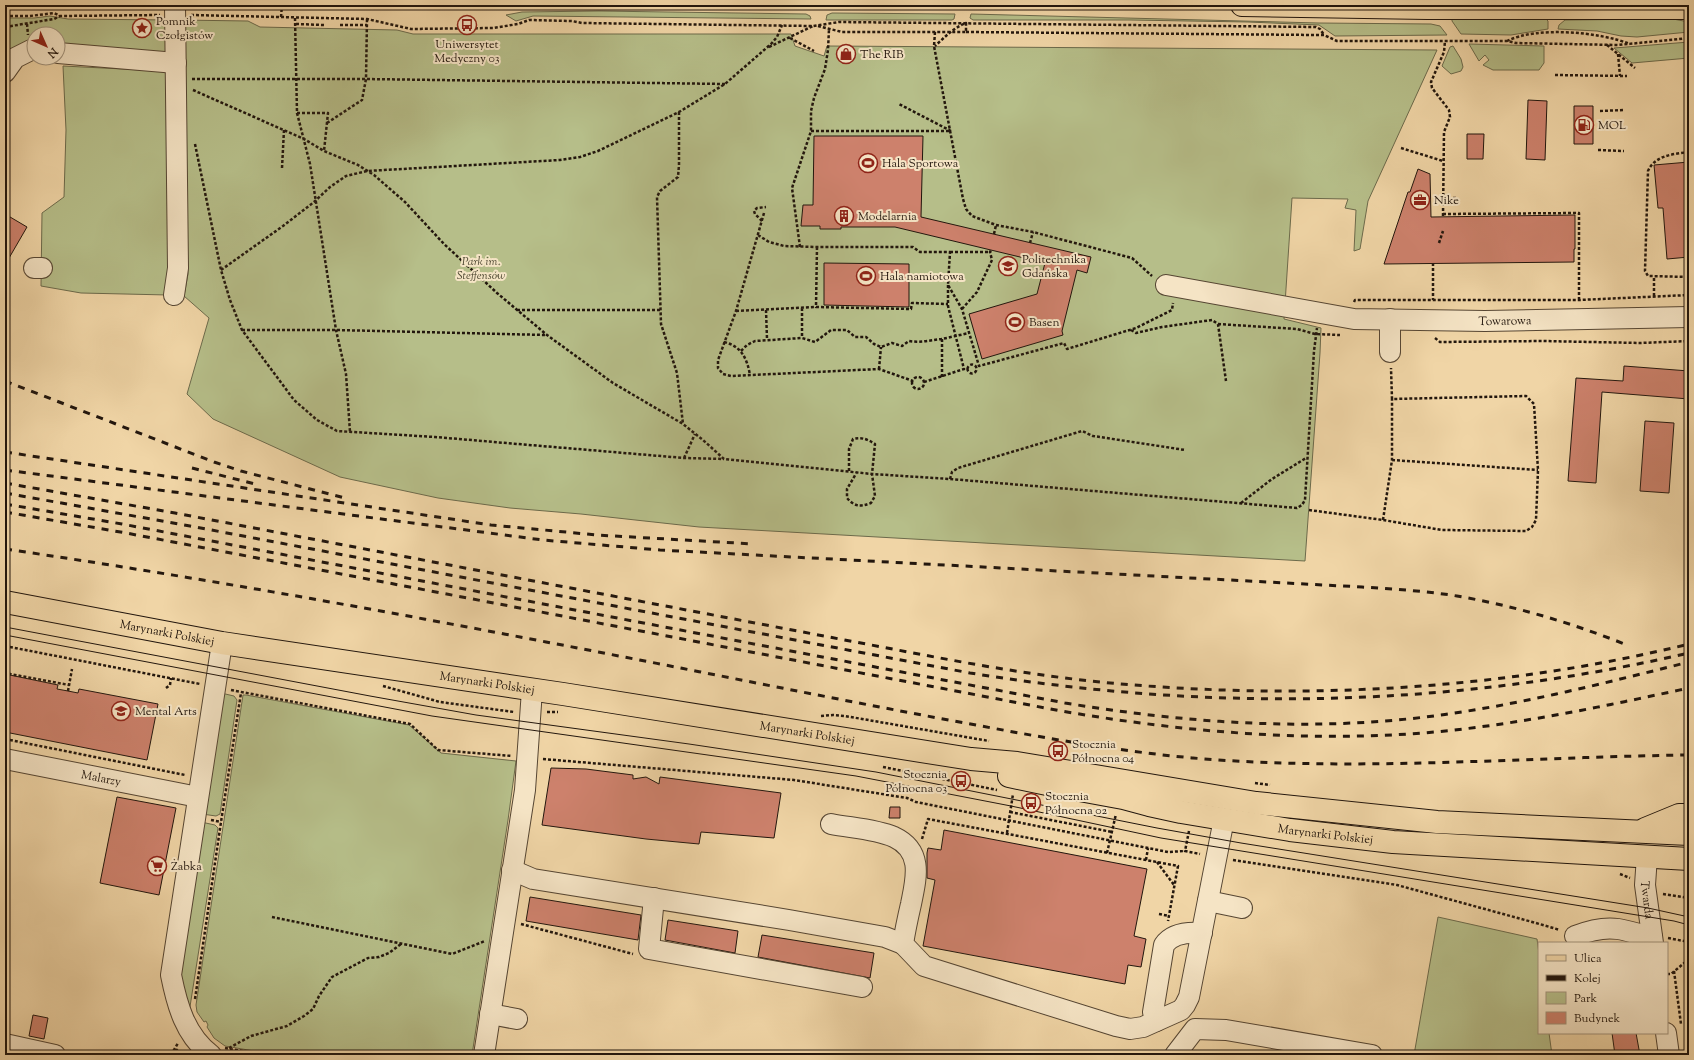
<svg xmlns="http://www.w3.org/2000/svg" width="1694" height="1060" viewBox="0 0 1694 1060" font-family="'Sorts Mill Goudy',serif">
<rect width="100%" height="100%" fill="#f0d5a6"/>
<filter id="stains"><feTurbulence type="fractalNoise" baseFrequency=".005" numOctaves="4"/><feColorMatrix values="0 0 0 0 .2 0 0 0 0 .09 0 0 0 0 .02 0 0 0 .5 -.17"/></filter>
<radialGradient id="worn" r=".72"><stop offset=".6" stop-color="#630" stop-opacity="0"/><stop offset="1" stop-color="#630" stop-opacity=".3"/></radialGradient>
<path fill="#b6be89" stroke="#6c6a4b" d="M599,11L806,14L810,16L811,19L533,16L516,21L506,15L522,12Z
M832,13L955,14L954,19L952,20H826L827,15Z
M971,14L1319,23L1431,24L1440,26L1447,35L1335,36L1319,25L1248,22L1130,20H973L970,18Z
M50,16L68,19L171,20L169,55L58,48V34H34V46L5,65V18H34Z
M1452,18L1546,19L1548,21V29L1511,35L1461,34L1452,21Z
M1673,19L1689,22V32L1637,37L1621,36L1597,31L1558,29L1559,25L1565,20Z
M179,20L248,21L260,27L397,30L413,34H791L795,46L824,56L827,46L1437,50L1368,201L1360,249L1354,251L1356,210L1345,208L1348,199L1292,198L1284,319L1321,328L1320,353L1305,561L699,527L581,514L510,508L438,498L340,477L213,419L187,394L209,318L184,296L188,274Z
M1689,42V58L1632,63L1614,48Z
M1469,44L1544,46V63L1539,70H1493L1483,65L1489,60L1485,55L1479,61Z
M1453,46L1461,59L1463,67L1461,71L1451,74L1442,66L1450,47Z
M63,66L163,71L168,76L170,175L168,295L81,293L41,286L42,213L64,197L66,130Z
M221,693L234,696L237,700L220,814L216,816L202,814Z
M243,695H246L409,725L441,753L516,761L508,820L472,1055H277L225,1046L214,1038L207,1027L208,1025L206,1021L204,1022L197,1012L196,1005Z
M201,822L215,825L218,828L189,1013L181,976Z
M1438,917L1537,939L1539,954V1033H1549L1552,1055H1414Z"/>
<path fill="#cd816c" stroke="#22160d" d="M1528,100L1547,101L1545,160L1526,159Z
M1574,106H1593V144H1574Z
M1467,134H1484L1483,159H1467Z
M814,136H923L921,217L1091,257L1087,273L1077,270L1062,331L1063,335L982,359L969,314L1037,294L1045,263L895,227H841V229H820V226H801L803,205H813Z
M1689,162V257L1667,259L1663,208H1658L1654,165Z
M1418,169L1430,174L1431,217L1575,215V249H1574V262L1384,264L1408,192H1410Z
M5,214L27,227L5,265Z
M824,263L909,264V307L824,305Z
M1624,366L1689,371V399L1602,392L1596,483L1568,481L1576,378L1623,381Z
M1645,421L1674,423L1669,493L1640,491Z
M5,674L58,685L57,689L68,691L78,693L79,689L158,704L147,760L5,732Z
M551,768L586,769L633,775V779L646,777L659,784L660,777L781,793L774,838L701,832L699,844L646,839L542,825Z
M117,797L176,808L159,895L100,883Z
M890,807H900V818H889Z
M944,830L1147,869L1134,936L1146,939L1141,967L1128,965L1125,984L923,946L935,880L927,878V853L928,848L941,850Z
M530,897L641,915L638,940L526,921Z
M668,920L738,931L735,953L665,940Z
M762,935L874,953L870,978L758,957Z
M33,1015L48,1018L44,1039L29,1036Z
M1612,1033H1636L1640,1055H1615Z"/>
<g fill="none" stroke-linecap="round" stroke-linejoin="round">
<defs>
<g id="minor">
<path d="M58,53L176,63"/>
<path d="M5,72L15,58L31,50H34"/>
<path d="M34,268H42"/>
<path id="s1" d="M1166,285L1354,319L1485,321L1689,317"/>
<path d="M174,295L178,268L175,5"/>
<path d="M1390,319V352"/>
<path id="s2" d="M5,759L198,797"/>
<path d="M831,824C851,828 875,829 894,837C924,851 916,879 911,904C908,917 905,931 903,944L924,966L1116,1026L1130,1029L1143,1027L1181,1010L1185,1005L1189,997L1224,819"/>
<path id="s3" d="M1647,856L1645,885L1653,943"/>
<path d="M512,870L533,879L789,920L885,937L903,944"/>
<path d="M654,898L649,949L862,987"/>
<path d="M1208,901L1242,908"/>
<path d="M1575,936C1588,931 1605,927 1618,929C1630,931 1641,935 1652,937"/>
<path d="M490,1014L517,1019"/>
<path d="M1156,1021L1153,1012L1164,945C1172,933 1189,932 1202,933"/>
<path d="M1666,1033L1669,1055"/>
<path d="M5,1044L55,1055"/>
<path d="M211,1055C185,1035 177,1005 171,975L222,643"/>
<path d="M484,1055L525,790L532,690"/>
<path d="M1175,1055L1195,1029L1226,1030L1372,1055"/>
</g>
<g id="major">
<path d="M1242,5L1427,8H1689"/>
<path id="s4" d="M5,602L222,643L563,694L971,759L1017,763L1256,803L1437,822L1689,834"/>
<path id="s5" d="M1009,776L1047,784L1123,798L1149,805L1181,812L1290,830L1393,842L1689,859"/>
<path d="M1645,829L1679,815H1689"/>
</g>
</defs>
<use href="#minor" stroke="#564633" stroke-width="22"/>
<use href="#major" stroke="#22160d" stroke-width="24"/>
<path stroke="#22160d" stroke-width="2.5" stroke-dasharray="3 2" stroke-linecap="butt" d="M191,15L367,19L411,29L493,28L518,24L529,20L572,21L582,23L813,26L839,22L1316,27L1320,29L1324,35
M5,16H30L54,13L60,16L160,15
M281,17L282,5
M295,18L297,113L310,164L336,330L346,374L350,432
M27,24L28,35
M296,24L324,25
M340,25H367
M818,26L842,32H966V23C953,28 945,37 935,46
M5,27L54,19L60,16
M935,32L934,46L963,199L966,209L972,216L996,225L1033,232L1132,258L1152,276
M966,32L1318,35H1324L1337,41H1507L1516,43L1618,45L1689,38
M790,38L814,51
M1507,41C1537,26 1600,32 1630,44
M1607,45L1635,68
M769,47L813,26
M1618,54L1620,76
M1555,75L1627,76
M192,79H366L725,84
M193,90L304,139L324,151L358,165L374,175L405,202L444,244L497,293L547,335L613,383L683,424L703,440L724,459L872,474L950,479L1297,508L1302,505L1305,500L1314,351L1317,328
M1600,111L1624,110
M679,112V165L678,177L660,191L657,197L661,324L677,373L683,424
M297,113H328L324,151
M327,123L362,100L366,79L367,19
M811,131H951L899,104
M195,144L221,270L230,300L242,330L294,400L317,420L337,431L435,437L684,458L724,459
M1401,148L1443,161
M1598,150L1624,151
M1689,152C1674,154 1655,155 1648,171L1645,271L1648,276L1689,277
M282,168L284,130
M1443,198H1458
M764,213L736,311L718,360V368L723,374L731,376L879,369L913,381
M1443,214L1579,213V300
M1443,216L1444,132L1450,117L1449,110L1432,88L1431,82L1444,52L1445,41
M762,221L755,214L754,211L757,208L766,207
M994,234L996,225
M758,235L769,242L784,246L817,247H913L920,252H950L948,285L962,309L979,366L1064,343L1067,349L1136,328L1172,310L1173,303
M1030,243L1033,232
M1439,243L1443,231
M800,247L792,188L811,131V111L814,98L825,69L828,50L829,29
M817,247L816,307L911,309L912,303L948,304
M950,252H990
M1433,263V300
M221,270L283,226L314,202L330,187L346,176L367,171L560,160L580,157L598,151L679,112L725,84L771,44L777,37L782,25
M1654,296V276
M1354,302L1355,300H1579L1689,295
M802,308V337
M962,309L977,292L992,260L990,252L991,250
M517,310H660
M766,310L767,339
M736,311L816,307
M1218,324L1297,329L1315,334L1340,335
M242,330H336L546,335
M1131,330L1136,333L1162,327L1212,320L1218,324L1226,381
M1435,338L1440,342L1543,341L1640,343L1689,341
M724,342C741,346 747,358 750,375
M741,351L747,345L755,341L802,338L815,342L831,330H847L855,337H866L874,344L881,347L892,343L902,346L909,341C920,343 931,340 942,339
M967.5 369a4.5 4.5 0 1 1 9 0a4.5 4.5 0 1 1-9 0Z
M879,369L881,347
M942,377V339L969,333
M912 383a6 6 0 1 1 12 0a6 6 0 1 1-12 0Z
M924,382L964,369L948,306V285
M684,458L695,434
M1392,460L1538,470
M849,471V449L853,439C862,437 867,439 875,444L872,474L875,496L871,503C860,507 855,507 847,498V489L857,472
M950,479L952,472L958,468L1082,431L1093,436L1185,450
M1241,503L1272,479L1306,458
M1309,510L1383,520L1442,530L1526,531L1532,527L1536,520L1538,470L1534,404L1526,396L1392,399L1391,368
M1383,520L1392,460V399
M5,646L200,684
M5,670L10,674L69,685
M383,686L440,702L514,712
M166,688L170,685L171,678
M231,690L410,724L438,750L512,756
M68,691L72,669
M547,712H558
M821,716L833,715L845,716L989,741
M5,739L185,775
M543,759L794,780L907,798L916,802L1168,852L1185,851
M883,767L997,790
M1255,783L1270,785
M1010,812L1112,832
M211,820L221,822
M1189,831L1185,851L1200,854
M1007,833L1013,794
M922,839L928,819L1178,866L1168,921
M1107,853L1116,814
M1146,860L1148,848
M1233,860L1397,885L1536,923L1560,930
M1157,862L1174,885
M1620,874L1630,878
M1663,894L1689,898
M1159,914L1169,916
M272,917L452,954L485,941
M521,924L633,954
M1668,938L1689,942
M1674,971L1681,1024
M1667,974H1671L1689,959
M195,999L221,822L241,693
M225,1048L265,1055
M229,1048L251,1036L287,1026L304,1016L313,1009L319,996L332,977L368,958L379,957L389,953L401,944
M176,1049L181,1055
M171,1055L178,1043"/>
<use href="#minor" stroke="#f5e4c5" stroke-width="20"/>
<use href="#major" stroke="#f0d5a6" stroke-width="22"/>
<path stroke="#22160d" stroke-width="1" d="M5,627L370,696L476,715L689,744L876,772L1157,828L1241,843L1648,908L1689,917
M5,635L432,716L856,776L1011,806L1161,838L1674,921L1689,925"/>
<path stroke="#22160d" stroke-width="3" stroke-dasharray="7 7" stroke-linecap="butt" d="M5,381L214,462L241,471L345,498
M5,452L491,525L597,535L754,544
M192,468L259,485
M5,470L543,540L660,550L1362,587C1394,589 1426,591 1457,596C1515,606 1572,623 1627,645
M5,483L175,513L924,655C982,666 1041,676 1100,682C1295,701 1498,691 1689,644
M5,493L190,526L970,673C1212,712 1449,708 1689,653
M5,504L122,524L1065,703C1175,721 1285,730 1397,720C1496,711 1593,686 1689,662
M5,512L126,533L1061,711C1185,732 1309,743 1435,732C1521,724 1605,706 1689,688
M5,549C245,584 483,629 721,676C802,692 883,708 965,723C1040,737 1116,751 1193,758C1358,772 1523,757 1689,755"/>
</g>
<defs>
<symbol id="bus-ring" viewBox="-11 -11 22 22"><circle r="9.5" fill="#f5e4c5" stroke="#8f2418" stroke-width="1.5"/><path d="M-5-6H5V4H4V6H2V4H-2V6H-4V4H-5ZM-3.5-4V0h7V-4ZM-3.5 1.2v1.5H-2V1.2ZM2 1.2v1.5H3.5V1.2Z" fill="#8f2418"/></symbol>
<symbol id="sight-ring" viewBox="-11 -11 22 22"><circle r="9.5" fill="#f5e4c5" stroke="#8f2418" stroke-width="1.5"/><path d="M0-6L1.8-2.2L6-1.7L2.9 1.2L3.7 5.4L0 3.3L-3.7 5.4L-2.9 1.2L-6-1.7L-1.8-2.2Z" fill="#8f2418"/></symbol>
<symbol id="shop-ring" viewBox="-11 -11 22 22"><circle r="9.5" fill="#f5e4c5" stroke="#8f2418" stroke-width="1.5"/><path d="M-5-2.5h2.3a2.7 3.5 0 0 1 5.4 0H5L5.5 6h-11ZM-1.5-2.5h3a1.5 2.3 0 0 0-3 0Z" fill="#8f2418"/></symbol>
<symbol id="fuel-ring" viewBox="-11 -11 22 22"><circle r="9.5" fill="#f5e4c5" stroke="#8f2418" stroke-width="1.5"/><path d="M-5.5-6h7V0h2V4h1.3V-2.5L3-4.5l.8-.8L6-3V5H2.5V1h-1V6h-7ZM-4.2-4.7v3.2H.2V-4.7Z" fill="#8f2418"/></symbol>
<symbol id="stadium-ring" viewBox="-11 -11 22 22"><circle r="9.5" fill="#f5e4c5" stroke="#8f2418" stroke-width="1.5"/><path d="M0-5a6.5 5 0 1 0 0 10a6.5 5 0 1 0 0-10ZM-3.5-1.8h7v3.6h-7Z" fill="#8f2418"/></symbol>
<symbol id="office-ring" viewBox="-11 -11 22 22"><circle r="9.5" fill="#f5e4c5" stroke="#8f2418" stroke-width="1.5"/><path d="M-6-3h4V-5.5h4V-3h4V5H-6ZM-1-4.5V-3h2v-1.5ZM-6 0V1H6V0Z" fill="#8f2418"/></symbol>
<symbol id="building-ring" viewBox="-11 -11 22 22"><circle r="9.5" fill="#f5e4c5" stroke="#8f2418" stroke-width="1.5"/><path d="M-4-6H4V6H1V3H-1V6H-4ZM-2.5-4.3h1.7v1.8h-1.7ZM.8-4.3h1.7v1.8H.8ZM-2.5-1h1.7V.8h-1.7ZM.8-1h1.7V.8H.8Z" fill="#8f2418"/></symbol>
<symbol id="university-ring" viewBox="-11 -11 22 22"><circle r="9.5" fill="#f5e4c5" stroke="#8f2418" stroke-width="1.5"/><path d="M0-5L7-2L0 1L-7-2ZM-4 1L0 2.5L4 1V4Q0 6-4 4Z" fill="#8f2418"/></symbol>
<symbol id="school-ring" viewBox="-11 -11 22 22"><circle r="9.5" fill="#f5e4c5" stroke="#8f2418" stroke-width="1.5"/><path d="M0-5L7-2L0 1L-7-2ZM-4 1L0 2.5L4 1V4Q0 6-4 4Z" fill="#8f2418"/></symbol>
<symbol id="supermarket-ring" viewBox="-11 -11 22 22"><circle r="9.5" fill="#f5e4c5" stroke="#8f2418" stroke-width="1.5"/><path d="M-6-5.5h2.5l.6 2H6L4.5 2H-2.5L-4.4-4H-6ZM-1.5 3.2a1.3 1.3 0 1 0 .1 0ZM3 3.2a1.3 1.3 0 1 0 .1 0Z" fill="#8f2418"/></symbol>
</defs>
<g fill-rule="evenodd">
<use href="#bus-ring" x="456" y="14" width="22" height="22"/>
<use href="#sight-ring" x="131" y="17" width="22" height="22"/>
<use href="#shop-ring" x="835" y="43" width="22" height="22"/>
<use href="#fuel-ring" x="1573" y="114" width="22" height="22"/>
<use href="#stadium-ring" x="857" y="152" width="22" height="22"/>
<use href="#office-ring" x="1409" y="189" width="22" height="22"/>
<use href="#building-ring" x="833" y="205" width="22" height="22"/>
<use href="#university-ring" x="997" y="255" width="22" height="22"/>
<use href="#stadium-ring" x="855" y="265" width="22" height="22"/>
<use href="#stadium-ring" x="1004" y="311" width="22" height="22"/>
<use href="#school-ring" x="110" y="700" width="22" height="22"/>
<use href="#bus-ring" x="1047" y="740" width="22" height="22"/>
<use href="#bus-ring" x="950" y="770" width="22" height="22"/>
<use href="#bus-ring" x="1020" y="792" width="22" height="22"/>
<use href="#supermarket-ring" x="146" y="855" width="22" height="22"/>
</g>
<g text-anchor="middle" stroke-width="4" stroke-linejoin="round" paint-order="stroke">
<g font-size="12" fill="#22160d" stroke="#f5e4c5" text-anchor="start">
<text x="156" y="25">Pomnik<tspan x="156" dy="14">Czołgistów</tspan></text>
<text x="467" y="48" text-anchor="middle">Uniwersytet<tspan x="467" dy="14">Medyczny 03</tspan></text>
<text x="860" y="58">The RIB</text>
<text x="1598" y="129">MOL</text>
<text x="882" y="167">Hala Sportowa</text>
<text x="1434" y="204">Nike</text>
<text x="858" y="220">Modelarnia</text>
<text x="1022" y="263">Politechnika<tspan x="1022" dy="14">Gdańska</tspan></text>
<text x="880" y="280">Hala namiotowa</text>
<text x="1029" y="326">Basen</text>
<text x="135" y="715">Mental Arts</text>
<text x="1072" y="748">Stocznia<tspan x="1072" dy="14">Północna 04</tspan></text>
<text x="947" y="778" text-anchor="end">Stocznia<tspan x="947" dy="14">Północna 03</tspan></text>
<text x="1045" y="800">Stocznia<tspan x="1045" dy="14">Północna 02</tspan></text>
<text x="171" y="870">Żabka</text>
</g>
<g font-size="12" font-style="italic" fill="#4e4832" stroke="#f5e4c5">
<text x="481" y="265">Park im.<tspan x="481" dy="14">Steffensów</tspan></text>
</g>
<g font-size="12" fill="#22160d" stroke="#f5e4c5">
<text dy="4" stroke="none"><textPath href="#s1" startOffset="342">Towarowa</textPath></text>
<text dy="4" stroke="none"><textPath href="#s4" startOffset="165">Marynarki Polskiej</textPath></text>
<text dy="4" stroke="none"><textPath href="#s4" startOffset="489">Marynarki Polskiej</textPath></text>
<text dy="4" stroke="none"><textPath href="#s4" startOffset="813">Marynarki Polskiej</textPath></text>
<text dy="4" stroke="none"><textPath href="#s2" startOffset="98">Malarzy</textPath></text>
<text dy="4" stroke="none"><textPath href="#s5" startOffset="322">Marynarki Polskiej</textPath></text>
<text dy="4" stroke="none"><textPath href="#s3" startOffset="44">Twarda</textPath></text>
</g>
</g>
<rect width="1694" height="1060" fill="none" stroke="#f0d5a6" stroke-width="20"/>
<rect x="6" y="6" width="1682" height="1048" fill="none" stroke="#22160d" stroke-width="2"/>
<rect x="10" y="10" width="1674" height="1040" fill="none" stroke="#22160d"/>
<rect x="1538" y="942" width="130" height="92" fill="#f5e4c5" stroke="#a1927b"/>
<rect x="1546" y="955" width="20" height="6" fill="#f0d5a6" stroke="#a1927b"/>
<text x="1574" y="962" font-size="12" fill="#22160d">Ulica</text>
<rect x="1546" y="975" width="20" height="6" fill="#22160d" stroke="#a1927b"/>
<text x="1574" y="982" font-size="12" fill="#22160d">Kolej</text>
<rect x="1546" y="992" width="20" height="12" fill="#b6be89" stroke="#a1927b"/>
<text x="1574" y="1002" font-size="12" fill="#22160d">Park</text>
<rect x="1546" y="1012" width="20" height="12" fill="#cd816c" stroke="#a1927b"/>
<text x="1574" y="1022" font-size="12" fill="#22160d">Budynek</text>
<g transform="translate(46 46) rotate(135)"><circle r="19" fill="#f5e4c5" stroke="#a1927b"/>
<path d="M0-3L7 15L0 10L-7 15Z" fill="#8f2418"/>
<text y="-6" font-size="11" font-weight="bold" text-anchor="middle" fill="#22160d">N</text>
</g>
<rect width="100%" height="100%" filter="url(#stains)"/>
<rect width="100%" height="100%" fill="url(#worn)"/>
</svg>
